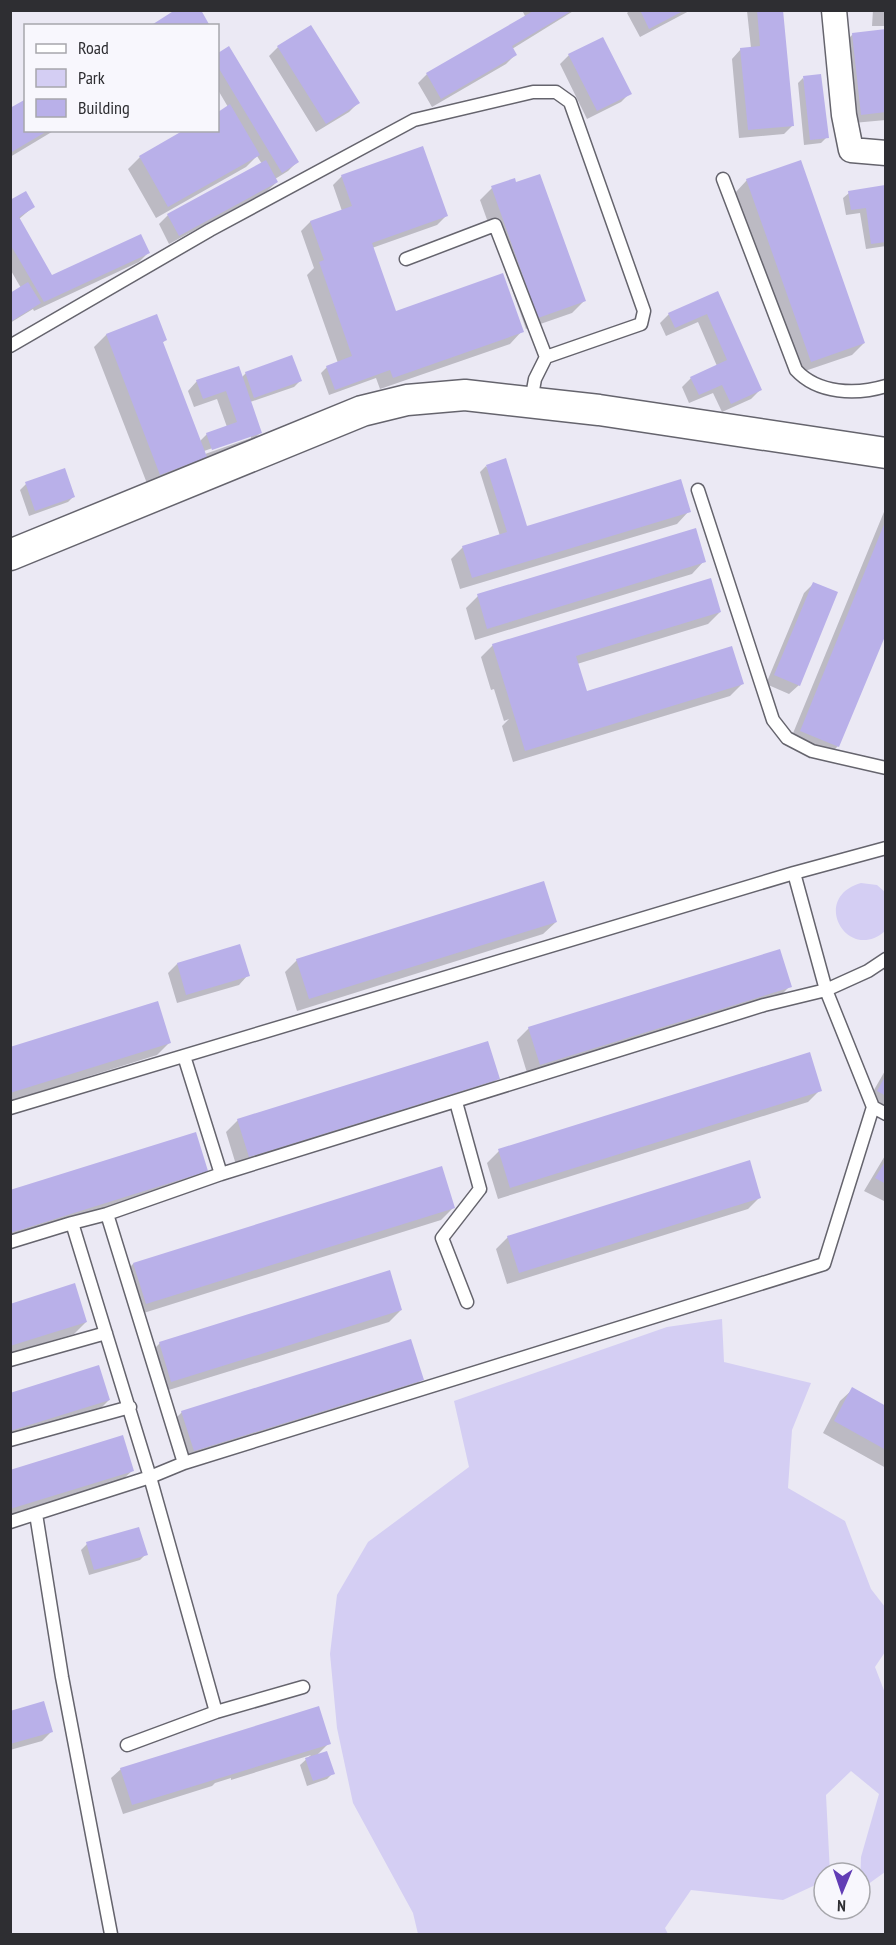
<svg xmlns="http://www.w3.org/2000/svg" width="896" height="1945" viewBox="0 0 896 1945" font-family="'PT Sans Narrow',sans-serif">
<rect width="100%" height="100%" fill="#ebe9f4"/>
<path fill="#d4cef3" d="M861,883L877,885L885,892V931C848,964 809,898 861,883Z
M722,1319L724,1362L811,1383L792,1430L788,1488L845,1521L871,1589L885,1607V1652L875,1667L885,1693V1872L860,1890L861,1857L879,1794L851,1771L826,1795L830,1873H824V1881L783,1900L691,1890L665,1928L668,1934H418L413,1913L353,1803L337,1728L330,1654L337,1595L368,1542L469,1467L454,1401L667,1327Z"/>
<path fill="#0003" fill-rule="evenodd" d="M522,10H575L512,49L515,55L506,64L432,107L418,83L427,74L526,18Z
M630,10H691L640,37L627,13Z
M782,10L793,125L784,134L739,138L732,59L741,49L751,48L747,11Z
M873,10H886V26H872Z
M886,31V120L853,123L844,43L853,34Z
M278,47L358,103L349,112L316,132L269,56Z
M228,48L297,162L288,171L275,179L277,182L267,191L169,244L159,224L168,215L262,164L257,156L246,167L156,218L128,169L140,157L218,130V113L228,107L218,90V54Z
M569,55L630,93L621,102L587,119L560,64Z
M803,78L827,137L821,143L804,145L798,83Z
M10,110L26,130H55L10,157Z
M342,176L447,215L437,225L372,248L395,312L522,331L510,344L380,389L376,378L329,395L321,373L327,367L338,363L307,275L314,268L301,231L310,222L342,211L333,185Z
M747,180L864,343L852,355L799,373L735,193Z
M883,187L886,201V246L866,249L860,213L846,215L843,198L849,193Z
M492,188L584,301L572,313L526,329L480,200Z
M10,202L33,207L19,219L52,277L148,253L139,262L34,311L33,309L10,323V295L21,288L10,269Z
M717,293L760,390L751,399L722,412L713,393L689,403L682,387L691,378L717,366L698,322L666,336L660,323L669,314Z
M156,316L165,340L162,343L200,441L207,434L227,427L217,399L194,407L188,391L197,381L241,378L246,373L300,381L294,387L250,402L260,433L251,442L204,458L194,468L148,486L94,347L106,335ZM251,435V438L205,454L204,451Z
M486,466L526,528L689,511L677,524L460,589L451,559L463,547L500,536L480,472Z
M26,484L74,496L68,502L29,516L20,490Z
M886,507V630L838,746L826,758L789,743Z
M704,561L692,574L475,640L466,608L478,596Z
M813,584L799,685L789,694L766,684L804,593Z
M720,612L708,624L577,664L586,692L742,684L730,696L513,762L502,726L509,719L504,721L494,689L491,690L481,657L493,645Z
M556,922L543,934L297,1011L285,972L297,960Z
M177,964L248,975L239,985L177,1003L168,973Z
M790,986L778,998L528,1076L517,1040L529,1028Z
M169,1043L157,1055L10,1101V1048Z
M886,1069V1114L866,1104Z
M498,1078L486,1090L237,1168L226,1132L238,1120Z
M820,1090L808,1102L498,1199L487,1163L499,1151Z
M886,1154V1202L864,1191Z
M207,1171L194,1183L10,1240V1192Z
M760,1197L748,1209L507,1284L496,1249L508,1237Z
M454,1207L441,1220L134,1316L121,1276L133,1264Z
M10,1305L86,1322L74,1334L10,1353Z
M401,1310L389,1322L159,1393L147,1356L160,1343Z
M422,1379L410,1392L182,1462L170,1424L182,1412Z
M853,1389L886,1408V1468L823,1433L840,1401Z
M10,1394L109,1400L97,1412L10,1439Z
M133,1470L120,1482L10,1517V1471Z
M87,1544L146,1554L140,1560L89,1575L81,1550Z
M10,1713L51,1732L42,1741L10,1750Z
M329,1743L316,1756L333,1773L327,1779L307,1786L300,1765L311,1755L231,1780V1778L215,1783L212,1786L123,1814L111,1778L121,1769Z"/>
<path fill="#b9b0e9" d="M175,10H201L210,26H150Z
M535,10H573L512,46L517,55L441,99L426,73Z
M640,10H685L649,29Z
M757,10H783L794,126L748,130L740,48L760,46Z
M311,25L360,103L326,124L277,46Z
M886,29V112L861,115L852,33Z
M603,37L632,94L597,111L568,54Z
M229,46L299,162L282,173L218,67V53Z
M821,74L829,138L810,140L803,76Z
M26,99V130H49L10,153V108Z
M230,104L260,155L168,207L139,156L184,130H218V112Z
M423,146L448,216L372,243L396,311L503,273L524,332L393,378L390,370L335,390L326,366L352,356L319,262L324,260L310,221L352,206L341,175Z
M266,160L278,182L179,236L167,214Z
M801,160L865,343L811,362L746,179Z
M540,174L586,301L538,318L491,186L515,178L516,182Z
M885,185L886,242L871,244L866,208L851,210L848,191Z
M26,191L35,207L19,217L52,275L141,234L150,253L44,302L10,244V200Z
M28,282L41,303L10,322V293Z
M718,291L762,390L731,404L722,385L699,395L690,377L727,360L707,314L675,328L668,313Z
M157,314L167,340L163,342L207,457L160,475L106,334Z
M292,355L302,381L254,398L245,372Z
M239,366L262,433L212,450L206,433L237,422L226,391L203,399L196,380Z
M506,458L527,526L681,479L691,512L472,578L462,546L507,532L486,465Z
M65,468L75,497L35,511L25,482Z
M885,522L886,634L839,747L800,731Z
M696,528L706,562L487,629L477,594Z
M711,578L721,612L576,656L587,691L732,646L744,684L525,751L492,644Z
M813,582L838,592L800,686L774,675Z
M544,881L557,922L309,999L296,959Z
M240,944L250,976L186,995L177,963Z
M780,949L792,987L540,1065L528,1027Z
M158,1001L171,1043L10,1093V1047Z
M488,1041L500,1079L249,1157L237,1119Z
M810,1052L822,1091L510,1188L498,1149Z
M886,1075V1096L877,1091Z
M196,1132L208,1171L10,1233V1190Z
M750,1160L761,1198L519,1273L507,1236Z
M886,1160V1184L875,1178Z
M442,1166L455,1208L146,1304L133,1263Z
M390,1270L402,1310L171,1382L159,1342Z
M75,1283L87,1322L10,1346V1304Z
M411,1339L424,1380L194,1451L181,1411Z
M99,1365L110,1400L10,1431V1393Z
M852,1387L886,1406V1450L834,1421Z
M123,1435L134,1471L10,1509V1470Z
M139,1527L148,1555L94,1570L86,1542Z
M44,1701L53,1732L10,1744V1711Z
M319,1706L331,1744L132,1805L120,1768Z
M327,1751L335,1774L313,1781L305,1758Z"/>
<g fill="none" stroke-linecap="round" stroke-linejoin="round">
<defs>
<path id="service" d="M723,179L796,370C818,394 856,395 886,386
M406,259L495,225L546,357
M10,346L210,230L414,120L533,92H556L570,102L644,311L641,324L546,357L535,379L531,401
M698,490L773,720L787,738L812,751L886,768
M184,1056L221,1174
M456,1102L480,1189L442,1238L467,1302
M873,1107L886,1114
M10,1108L794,873L886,848
M107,1214L221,1174L764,1005L826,990L794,873
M10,1242L72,1223
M10,1360L106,1333
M10,1440L130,1407
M36,1514L62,1677L111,1934
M10,1522L150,1477L72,1223L107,1214L184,1463
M216,1712L150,1477L184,1463L824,1264L873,1107L826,990L868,971L886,959
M127,1745L216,1712L303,1687"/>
<path id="minor" d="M834,10L844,115L851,150L886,153"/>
<path id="tertiary" d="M10,555L362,411L407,400L465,395L599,410L886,453"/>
</defs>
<use href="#service" stroke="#65646d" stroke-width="15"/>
<use href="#minor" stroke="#65646d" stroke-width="27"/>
<use href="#tertiary" stroke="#65646d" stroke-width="33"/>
<use href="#service" stroke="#fff" stroke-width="12"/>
<use href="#minor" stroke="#fff" stroke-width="24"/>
<use href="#tertiary" stroke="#fff" stroke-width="30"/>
</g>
<rect width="896" height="1945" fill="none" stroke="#2e2e32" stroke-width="24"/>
<rect x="24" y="24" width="195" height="108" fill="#f8f7fd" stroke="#a7a7ac" stroke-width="1.5"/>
<rect x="36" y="44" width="30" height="9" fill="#ffffff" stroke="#a7a7ac" stroke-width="1.5"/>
<text x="78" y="54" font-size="18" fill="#2e2e32">Road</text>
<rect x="36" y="69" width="30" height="18" fill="#d4cef3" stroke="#a7a7ac" stroke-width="1.5"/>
<text x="78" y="84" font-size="18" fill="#2e2e32">Park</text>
<rect x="36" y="99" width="30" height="18" fill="#b9b0e9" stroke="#a7a7ac" stroke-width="1.5"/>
<text x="78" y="114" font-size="18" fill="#2e2e32">Building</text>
<g transform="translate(842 1891) rotate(182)"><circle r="28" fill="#f8f7fd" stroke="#a7a7ac" stroke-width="1.5"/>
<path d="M0-4.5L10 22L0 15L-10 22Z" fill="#623db5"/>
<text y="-9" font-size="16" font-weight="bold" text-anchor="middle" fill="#2e2e32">N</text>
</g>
</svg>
